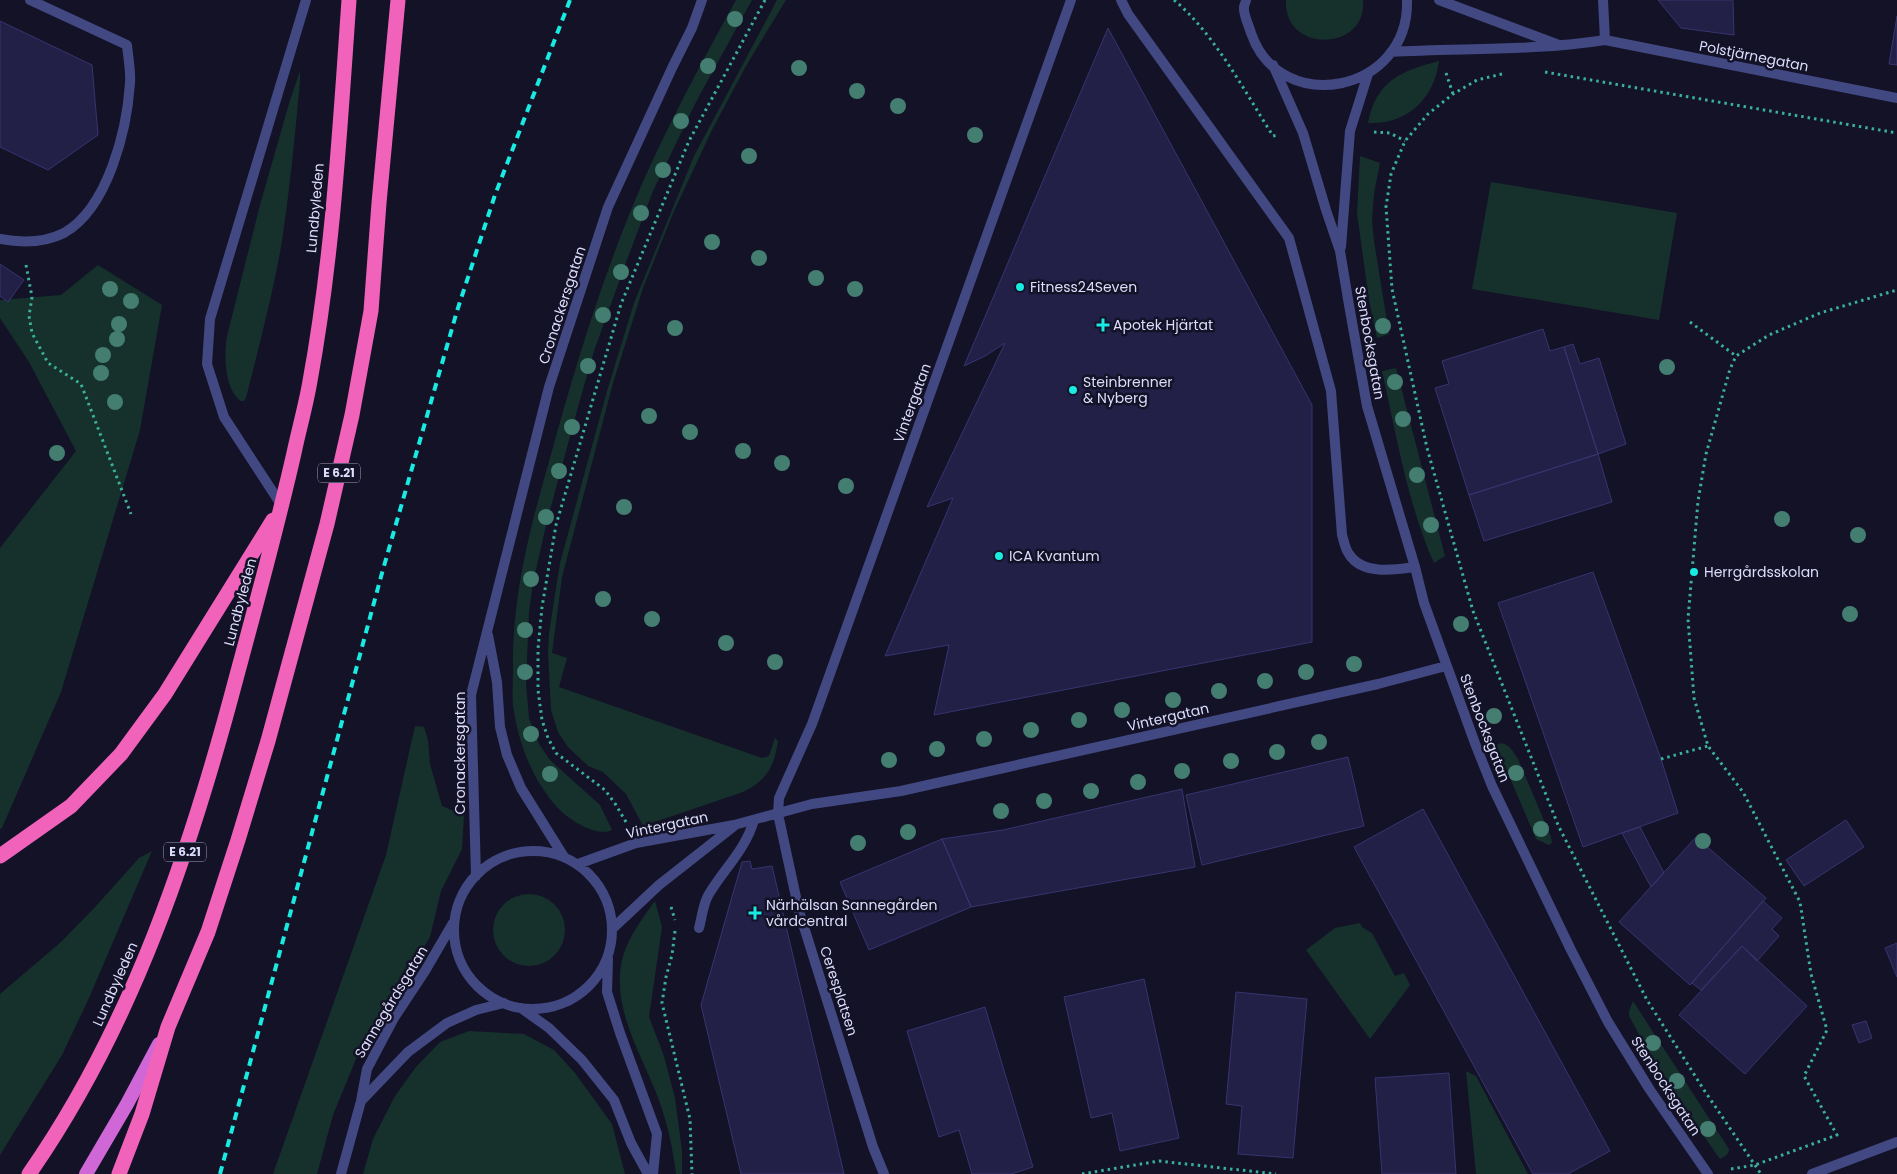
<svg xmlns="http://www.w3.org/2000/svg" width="1897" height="1174" viewBox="0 0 1897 1174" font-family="Poppins,sans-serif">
<rect width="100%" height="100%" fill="#131227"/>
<path fill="#16312c" d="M736,0H752L697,100L653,191L628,257L594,351L578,407L547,521L533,583L529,612L526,683L529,718L539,744L550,760L600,805L612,830C596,838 566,818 556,806C531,777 518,742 513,705C512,694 513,683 513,672C512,595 529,532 550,458C576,363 605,268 645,177C672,117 704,58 736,0Z
M777,0H786L746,66L712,130L674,211L643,288L613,383L562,577L552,653L567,658L559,687L762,758L769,756L775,738L778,741C774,767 767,780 743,792L643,826L626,794L603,772L588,766L568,747L558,732L551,710L548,653L549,633L560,563L607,391L634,303L694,156Z
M1286,0H1363C1368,52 1283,54 1286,0Z
M1439,61C1434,99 1407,125 1368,123C1376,81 1401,71 1439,61Z
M300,71V82C295,135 290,188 282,241C273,294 259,346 246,398L244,401H241C224,389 224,354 227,336L260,205L290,100Z
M1360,156L1380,163L1374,193L1372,220L1374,241L1389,334L1377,338L1369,300L1357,213Z
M1491,182L1677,213L1659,320L1472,289Z
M98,265L162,305L140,430L61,692L2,828L0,829V548L76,451L29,362L0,318V300L61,295Z
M1396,368L1445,556L1434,563C1408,506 1396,433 1382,371Z
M415,726L424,727L428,740L430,764L442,806L464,815L462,849L441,891L430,937L409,972L375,1023L361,1047L333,1115L317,1174H273L386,855Z
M1501,743C1510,744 1513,752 1518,759L1551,837L1552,843L1549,845L1536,839L1496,745Z
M152,851L89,998L62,1055L0,1155V994L61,942L97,905L139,858Z
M493 930a36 36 0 1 1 72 0a36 36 0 1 1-72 0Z
M655,901L662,927L649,1017L664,1056L675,1098L682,1151V1174H676C673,1150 668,1126 660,1103C645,1060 613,1014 621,965C625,942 641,920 655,901Z
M1360,923L1362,927L1372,933L1395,976L1404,973L1410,985L1370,1039L1306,950L1335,928Z
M1633,1001L1729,1149C1729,1154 1724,1157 1720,1159L1717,1155L1674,1093L1647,1049L1629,1016V1011Z
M469,1031L524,1034L554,1050L575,1073L612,1124L625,1174H363L373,1139L395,1096L416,1067L440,1042Z
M1466,1071L1476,1076L1528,1174H1476Z"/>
<path fill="#222047" stroke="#383470" d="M1658,0H1733L1734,35L1681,28Z
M1897,16V65L1889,64Z
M0,21L92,65L98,135L48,170L0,147Z
M1108,28L1312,405V642L934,715L949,645L885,656L953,498L927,507L1005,343L985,356L964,366Z
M0,264L24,280L8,302L0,296Z
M1543,329L1550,351L1564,347L1598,454L1469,495L1435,388L1449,384L1442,361Z
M1573,344L1580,364L1599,358L1626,444L1598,454L1564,347Z
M1598,454L1612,502L1484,541L1469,495Z
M1593,572L1661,759L1678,813L1583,847L1498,603Z
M1348,757L1364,826L1202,865L1186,795Z
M1182,789L1195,867L971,907L942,839L1003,830Z
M1423,809L1610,1151L1568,1174H1533L1354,847Z
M1846,820L1864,847L1804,886L1786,860Z
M1640,827L1664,873L1651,887L1622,833Z
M1696,837L1766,898L1690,985L1619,922Z
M942,839L971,907L869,950L840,882Z
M750,861L752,869L772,866L844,1174H741L701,1005L742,862Z
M1763,901L1782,918L1772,929L1779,936L1757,961L1742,946L1701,990L1692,983Z
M1897,943V977L1885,948Z
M1742,946L1807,1006L1745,1074L1679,1015Z
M1144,979L1179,1138L1120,1151L1112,1113L1091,1118L1064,997Z
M1236,992L1307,999L1293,1158L1238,1154L1242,1106L1226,1104Z
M985,1007L1033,1167L1011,1174H972L959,1130L939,1137L907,1031Z
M1866,1021L1872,1038L1859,1043L1852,1025Z
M1449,1073L1456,1174H1382L1375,1078Z"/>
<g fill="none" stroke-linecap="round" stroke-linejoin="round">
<path stroke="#3bb099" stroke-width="3" stroke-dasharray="2.5 4" stroke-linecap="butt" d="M1174,0C1214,33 1245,92 1273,136L1278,135
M1545,72L1897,133
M1446,73L1453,94
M1502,74L1477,80L1453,94L1428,114L1405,141L1391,174L1386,207L1392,289L1427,448L1473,611L1558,825L1647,1000L1704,1090L1761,1174
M1374,132L1390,133L1405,141
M26,265L32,297L29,316L32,333L48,363L81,384L131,514
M1690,322L1736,356
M1661,759L1708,746
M626,822L616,805L605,790L556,753L548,738L542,720L538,690V649L542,607L556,525L621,304L689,141L765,0
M671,907L675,920
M675,931L672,955L666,977L662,1003L690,1119L692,1174
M1731,1169L1755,1165L1837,1135L1804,1076L1827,1030L1811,974L1800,902L1743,792L1708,746L1694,698L1688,619L1698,501L1706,454L1730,369L1736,356L1769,335L1820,313L1897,290
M1082,1174L1159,1161L1276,1174"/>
<path stroke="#424882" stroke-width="10" d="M1121,0L1128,14L1289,238L1331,391L1342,535C1344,541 1345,549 1349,554C1362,575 1394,570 1415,567
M1603,0L1605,40
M0,239C21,243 44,243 64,233C108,208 127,130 130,83C131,71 128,57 127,45L30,0
M282,506L224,417L207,364L210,319L306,0
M778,814L779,798L812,724L1071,0
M699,928C702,917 703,903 709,894C724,869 746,849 754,820
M1812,1174L1897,1142"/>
<path stroke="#424882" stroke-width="10" d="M1246,0C1246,2 1244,5 1244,7C1243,14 1249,26 1251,33C1280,118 1410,93 1407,0
M1439,0L1559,45
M1391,52C1463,48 1535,51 1605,40L1897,98
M1273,65L1303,133L1326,210L1340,251L1349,305L1367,406L1415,567L1424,603L1476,746L1492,786L1571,950L1608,1022L1650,1090L1708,1174
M1341,247L1350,131L1368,74
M488,635L497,682L500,727L507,755L521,788L564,857
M778,814L799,911L873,1147L884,1174
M454 930a79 79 0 1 1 158 0a79 79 0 1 1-158 0Z
M578,864L636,843L734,825L812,804L901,791L1378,684L1446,666
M476,876L471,695L549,387L608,207L672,68L692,28L702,0
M612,929L659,885L734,826
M608,959L607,992L620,1033L657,1134L653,1174
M521,1008L549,1028L582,1060L614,1100L631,1143L648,1174
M362,1100L408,1052L447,1023L476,1010L504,1003
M341,1174L361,1101L367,1069L394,1018L425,971L453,923"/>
<path stroke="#cf68d6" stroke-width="14" d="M86,1174L127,1104L159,1044"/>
<path stroke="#f162ba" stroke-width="15" d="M0,856L71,806L121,754L165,694L273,520
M29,1174C133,1025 191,849 237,675C257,601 277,528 294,453C299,429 306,405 310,381C333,256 340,127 349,0
M119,1174L142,1114L168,1027L208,932L238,840L268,741L327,524L352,415L371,311L379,203L398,0"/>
<path stroke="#19eae2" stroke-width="4" stroke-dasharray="8 6" stroke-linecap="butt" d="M220,1174L382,573L457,311L495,195L570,0"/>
</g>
<g fill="#447e71">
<circle cx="735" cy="19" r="8"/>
<circle cx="708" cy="66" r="8"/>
<circle cx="799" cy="68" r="8"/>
<circle cx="857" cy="91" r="8"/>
<circle cx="898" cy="106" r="8"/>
<circle cx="681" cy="121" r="8"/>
<circle cx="975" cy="135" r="8"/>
<circle cx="749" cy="156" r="8"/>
<circle cx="663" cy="170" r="8"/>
<circle cx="641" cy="213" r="8"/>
<circle cx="712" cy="242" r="8"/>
<circle cx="759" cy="258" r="8"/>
<circle cx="621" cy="272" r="8"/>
<circle cx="816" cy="278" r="8"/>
<circle cx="110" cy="289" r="8"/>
<circle cx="855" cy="289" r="8"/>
<circle cx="131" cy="301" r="8"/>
<circle cx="603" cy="315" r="8"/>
<circle cx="119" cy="324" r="8"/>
<circle cx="1383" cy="326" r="8"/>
<circle cx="675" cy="328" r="8"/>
<circle cx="117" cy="339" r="8"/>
<circle cx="103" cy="355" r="8"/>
<circle cx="588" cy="366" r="8"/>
<circle cx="1667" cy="367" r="8"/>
<circle cx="101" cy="373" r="8"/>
<circle cx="1395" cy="382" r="8"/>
<circle cx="115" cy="402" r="8"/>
<circle cx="649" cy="416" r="8"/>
<circle cx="1403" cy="419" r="8"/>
<circle cx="572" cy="427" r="8"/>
<circle cx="690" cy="432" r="8"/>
<circle cx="743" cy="451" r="8"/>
<circle cx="57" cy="453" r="8"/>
<circle cx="782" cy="463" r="8"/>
<circle cx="559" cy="471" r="8"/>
<circle cx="1417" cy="475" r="8"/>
<circle cx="846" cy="486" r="8"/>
<circle cx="624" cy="507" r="8"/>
<circle cx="546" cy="517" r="8"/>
<circle cx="1782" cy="519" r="8"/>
<circle cx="1431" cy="525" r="8"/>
<circle cx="1858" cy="535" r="8"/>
<circle cx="531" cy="579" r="8"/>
<circle cx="603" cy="599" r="8"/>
<circle cx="1850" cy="614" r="8"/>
<circle cx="652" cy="619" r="8"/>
<circle cx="1461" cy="624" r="8"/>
<circle cx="525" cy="630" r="8"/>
<circle cx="726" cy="643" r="8"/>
<circle cx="775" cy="662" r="8"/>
<circle cx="1354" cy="664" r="8"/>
<circle cx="525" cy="672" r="8"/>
<circle cx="1306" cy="672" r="8"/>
<circle cx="1265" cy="681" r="8"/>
<circle cx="1219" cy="691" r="8"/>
<circle cx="1173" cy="700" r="8"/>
<circle cx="1122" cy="710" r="8"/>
<circle cx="1494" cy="716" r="8"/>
<circle cx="1079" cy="720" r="8"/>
<circle cx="1031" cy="730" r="8"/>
<circle cx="531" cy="734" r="8"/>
<circle cx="984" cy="739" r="8"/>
<circle cx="1319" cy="742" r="8"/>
<circle cx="937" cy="749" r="8"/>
<circle cx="1277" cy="752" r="8"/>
<circle cx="889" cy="760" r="8"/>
<circle cx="1231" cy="761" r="8"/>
<circle cx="1182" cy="771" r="8"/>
<circle cx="1516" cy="773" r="8"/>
<circle cx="550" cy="774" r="8"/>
<circle cx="1138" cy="782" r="8"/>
<circle cx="1091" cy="791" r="8"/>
<circle cx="1044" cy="801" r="8"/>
<circle cx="1001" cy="811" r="8"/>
<circle cx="1541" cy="829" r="8"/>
<circle cx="908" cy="832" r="8"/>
<circle cx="1703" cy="841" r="8"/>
<circle cx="858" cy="843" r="8"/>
<circle cx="1653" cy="1043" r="8"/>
<circle cx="1677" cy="1081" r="8"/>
<circle cx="1708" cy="1129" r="8"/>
</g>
<g fill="#19eae2" stroke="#131227" stroke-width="2">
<circle cx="1020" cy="287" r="5"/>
<path d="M1100.5 317.5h5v5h5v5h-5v5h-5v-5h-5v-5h5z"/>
<circle cx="1073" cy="390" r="5"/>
<circle cx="999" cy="556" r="5"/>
<circle cx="1694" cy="572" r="5"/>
<path d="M752.5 905.5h5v5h5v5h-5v5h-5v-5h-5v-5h5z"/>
</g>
<g text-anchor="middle" stroke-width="5" stroke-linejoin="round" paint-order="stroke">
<g fill="#131227" stroke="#a0a0bc" stroke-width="1">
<rect x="318" y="463.5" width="42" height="19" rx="4"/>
<rect x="164" y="842.5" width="42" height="19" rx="4"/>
</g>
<g font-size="12" font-weight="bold" fill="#dcddfc">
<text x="339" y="477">E 6.21</text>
<text x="185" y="856">E 6.21</text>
</g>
<g font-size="14" fill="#dcddfc" stroke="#131227">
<text transform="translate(1754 56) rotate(11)" y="5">Polstjärnegatan</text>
<text transform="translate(315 208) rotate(-85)" y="5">Lundbyleden</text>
<text transform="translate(562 305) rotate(-72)" y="5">Cronackersgatan</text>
<text transform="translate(1370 343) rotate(80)" y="5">Stenbocksgatan</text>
<text transform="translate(912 403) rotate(-70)" y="5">Vintergatan</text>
<text transform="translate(240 602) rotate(-75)" y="5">Lundbyleden</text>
<text transform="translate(1168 717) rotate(-13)" y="5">Vintergatan</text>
<text transform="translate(1485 728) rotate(69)" y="5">Stenbocksgatan</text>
<text transform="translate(460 753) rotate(-90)" y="5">Cronackersgatan</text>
<text transform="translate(667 825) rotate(-12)" y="5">Vintergatan</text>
<text transform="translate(115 984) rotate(-66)" y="5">Lundbyleden</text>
<text transform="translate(839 991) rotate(72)" y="5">Ceresplatsen</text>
<text transform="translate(391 1002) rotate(-59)" y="5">Sannegårdsgatan</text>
<text transform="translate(1666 1086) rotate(57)" y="5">Stenbocksgatan</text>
</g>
<g font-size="14" fill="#dcddfc" stroke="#131227" text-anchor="start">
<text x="1030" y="292">Fitness24Seven</text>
<text x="1113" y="330">Apotek Hjärtat</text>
<text x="1083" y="387">Steinbrenner<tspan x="1083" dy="16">&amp; Nyberg</tspan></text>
<text x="1009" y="561">ICA Kvantum</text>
<text x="1704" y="577">Herrgårdsskolan</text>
<text x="766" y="910">Närhälsan Sannegården<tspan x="766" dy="16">vårdcentral</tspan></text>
</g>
</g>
</svg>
